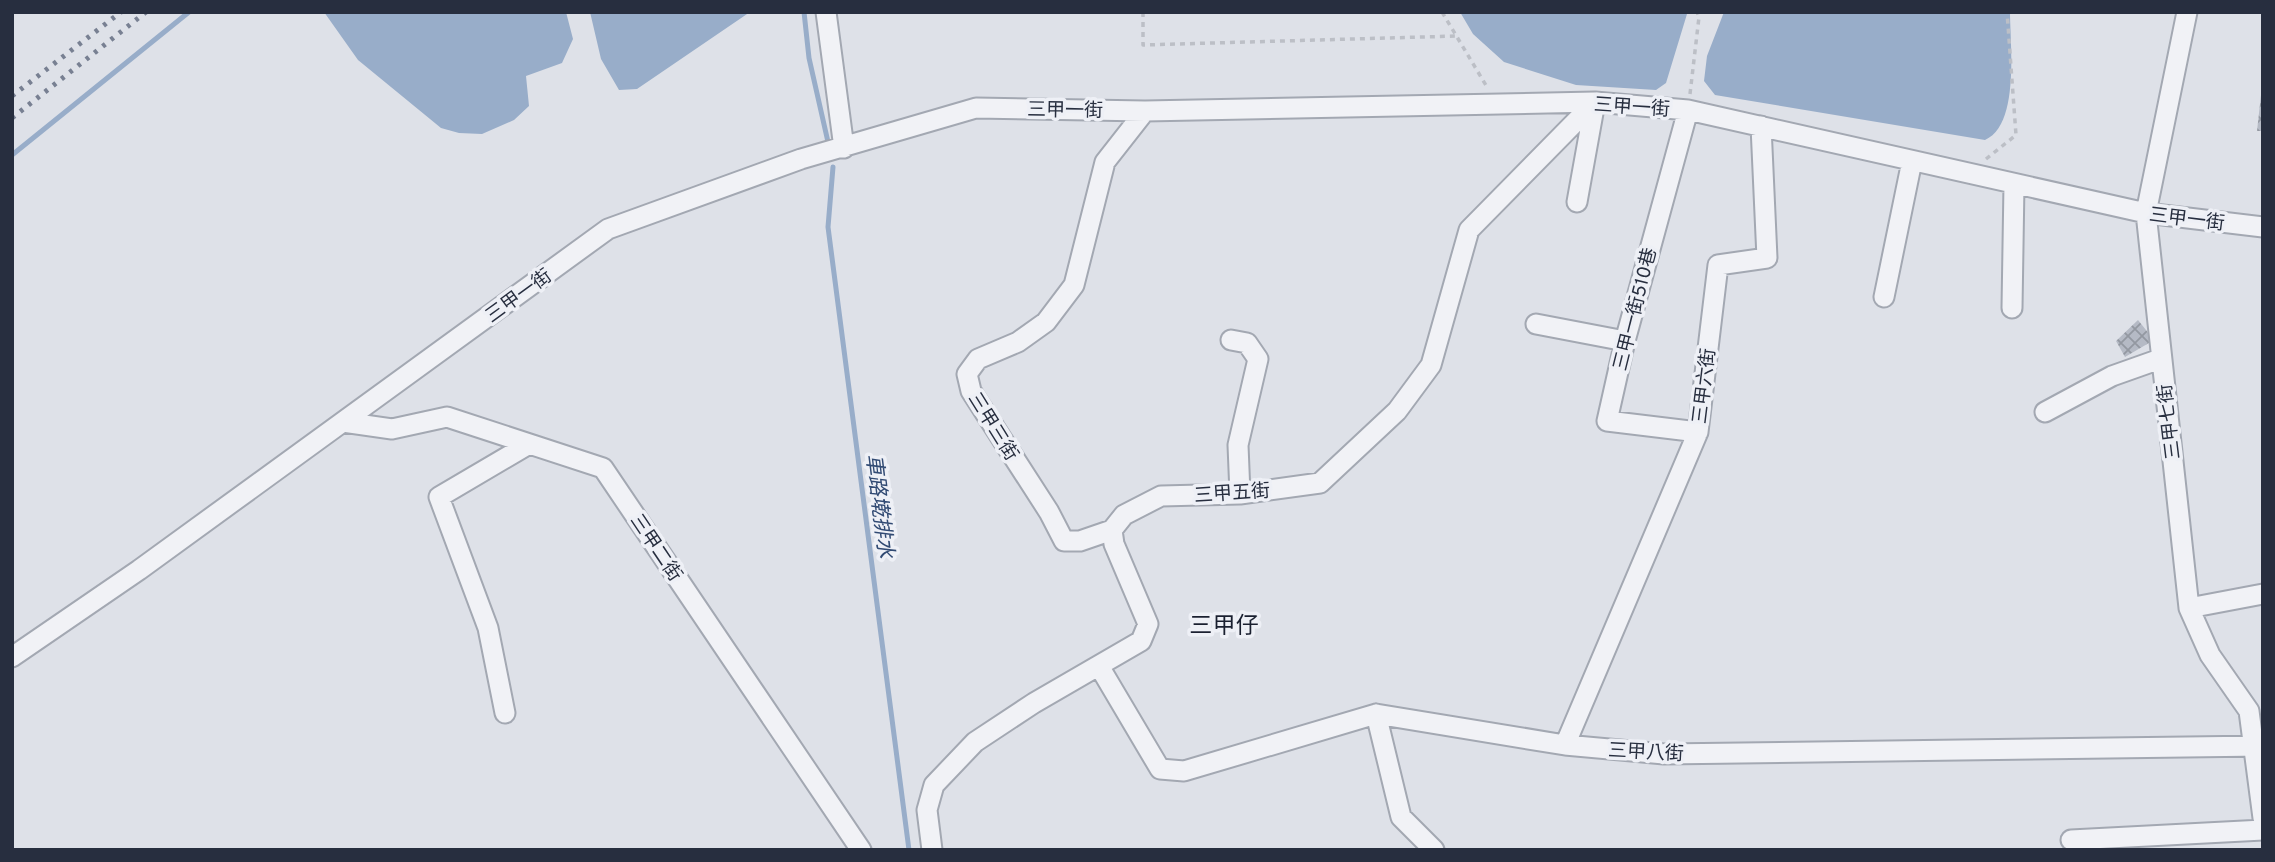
<svg xmlns="http://www.w3.org/2000/svg" width="2275" height="862" viewBox="0 0 2275 862" font-family="Overpass,'Noto Sans TC',sans-serif">
<defs>
<pattern id="building-cross-hatch" width="8" height="8" patternUnits="userSpaceOnUse" patternTransform="scale(1.75)"><rect width="8" height="8" fill="#b5bac5"/><path d="M0 0l8 8M0 8l8-8" fill="none" stroke="#9398a1"/></pattern>
</defs>
<rect width="100%" height="100%" fill="#dee1e8"/>
<path fill="#98adc9" d="M324,12H566L573,39L562,63L526,76L529,106L514,120L482,134L459,133L441,128L358,60Z
M590,12H750L637,89L619,90L601,59Z
M1460,12H1685L1687,14L1666,83L1656,90L1576,85L1504,62L1473,34Z
M1724,12H2010C2010,44 2020,125 1985,140L1715,95L1704,81L1707,56Z"/>
<g fill="none" stroke-linecap="round" stroke-linejoin="round">
<path stroke="#98adc9" stroke-width="5" d="M804,12L809,58L828,142
M12,155L189,12
M833,167L828,227L909,850"/>
</g>
<path fill="url(#building-cross-hatch)" d="M2261,95L2263,131H2257Z
M2138,320L2154,340L2125,357L2116,341Z"/>
<g fill="none" stroke-linecap="round" stroke-linejoin="round">
<defs>
<path id="minor" d="M826,12L844,148
M2187,12L2146,213L2189,608L2210,655L2249,711L2263,818
M1688,110L1625,341L1607,421L1698,432
M1577,202L1595,102
M1884,297L1912,161
M2012,308L2014,184
M1536,324L1625,341
M1231,340L1247,343L1258,359L1238,445L1240,494
M2045,412L2112,376L2160,359
M343,422L392,429L447,417L603,468L861,850
M1112,530L1080,541H1064L1049,512L971,391L967,374L978,359L1018,342L1046,322L1074,285L1105,162L1145,111
M2189,608L2263,594
M12,657L139,570L608,229L801,159L976,108L1145,111L1595,102L1688,110L2146,213L2263,227
M1099,666L1160,769L1184,771L1376,714L1565,745L1664,754L2263,746
M505,713L488,628L439,497L529,444
M1376,714L1401,817L1434,850
M1565,745L1698,432L1718,265L1767,258L1761,126
M2071,840L2263,830
M932,850L927,810L934,785L975,742L1034,703L1141,641L1148,624L1114,544L1112,530L1124,515L1161,496L1240,494L1320,483L1397,411L1431,365L1469,230L1595,102"/>
</defs>
<use href="#minor" stroke="#a3a8b2" stroke-width="23"/>
<path stroke="#bcbfc6" stroke-width="3.5" stroke-dasharray="5 5" stroke-linecap="butt" d="M1143,12V45L1457,36
M1442,12L1487,87
M1690,94L1699,17L1697,12
M1986,159L2016,135L2007,12"/>
<use href="#minor" stroke="#f1f2f6" stroke-width="19"/>
<path stroke="#788092" stroke-width="5" stroke-dasharray="3.5 7" stroke-linecap="butt" d="M12,96L121,12
M12,118L146,12"/>
</g>
<g text-anchor="middle" stroke-width="7" stroke-linejoin="round" paint-order="stroke">
<g font-size="19" fill="#272e3f" stroke="#eef0f6">
<text transform="translate(1632 106) rotate(4)" y="7">三甲一街</text>
<text transform="translate(1065 109) rotate(1)" y="7">三甲一街</text>
<text transform="translate(2187 218) rotate(7)" y="7">三甲一街</text>
<text transform="translate(518 295) rotate(-36)" y="7">三甲一街</text>
<text transform="translate(1634 309) rotate(-76)" y="7">三甲一街510巷</text>
<text transform="translate(1703 386) rotate(-83)" y="7">三甲六街</text>
<text transform="translate(2168 422) rotate(-97)" y="7">三甲七街</text>
<text transform="translate(994 426) rotate(58)" y="7">三甲三街</text>
<text transform="translate(1232 492) rotate(-4)" y="7">三甲五街</text>
<text transform="translate(657 547) rotate(56)" y="7">三甲二街</text>
<text transform="translate(1646 751) rotate(3)" y="7">三甲八街</text>
</g>
<g font-size="21" font-style="italic" fill="#314a73" stroke="#eef0f6">
<text transform="translate(880 506) rotate(83)" y="7">車路墘排水</text>
</g>
<g font-size="23" fill="#1a2030" stroke="#eef0f6">
<text x="1224" y="633">三甲仔</text>
</g>
</g>
<rect width="2275" height="862" fill="none" stroke="#272e3f" stroke-width="28"/>
</svg>
